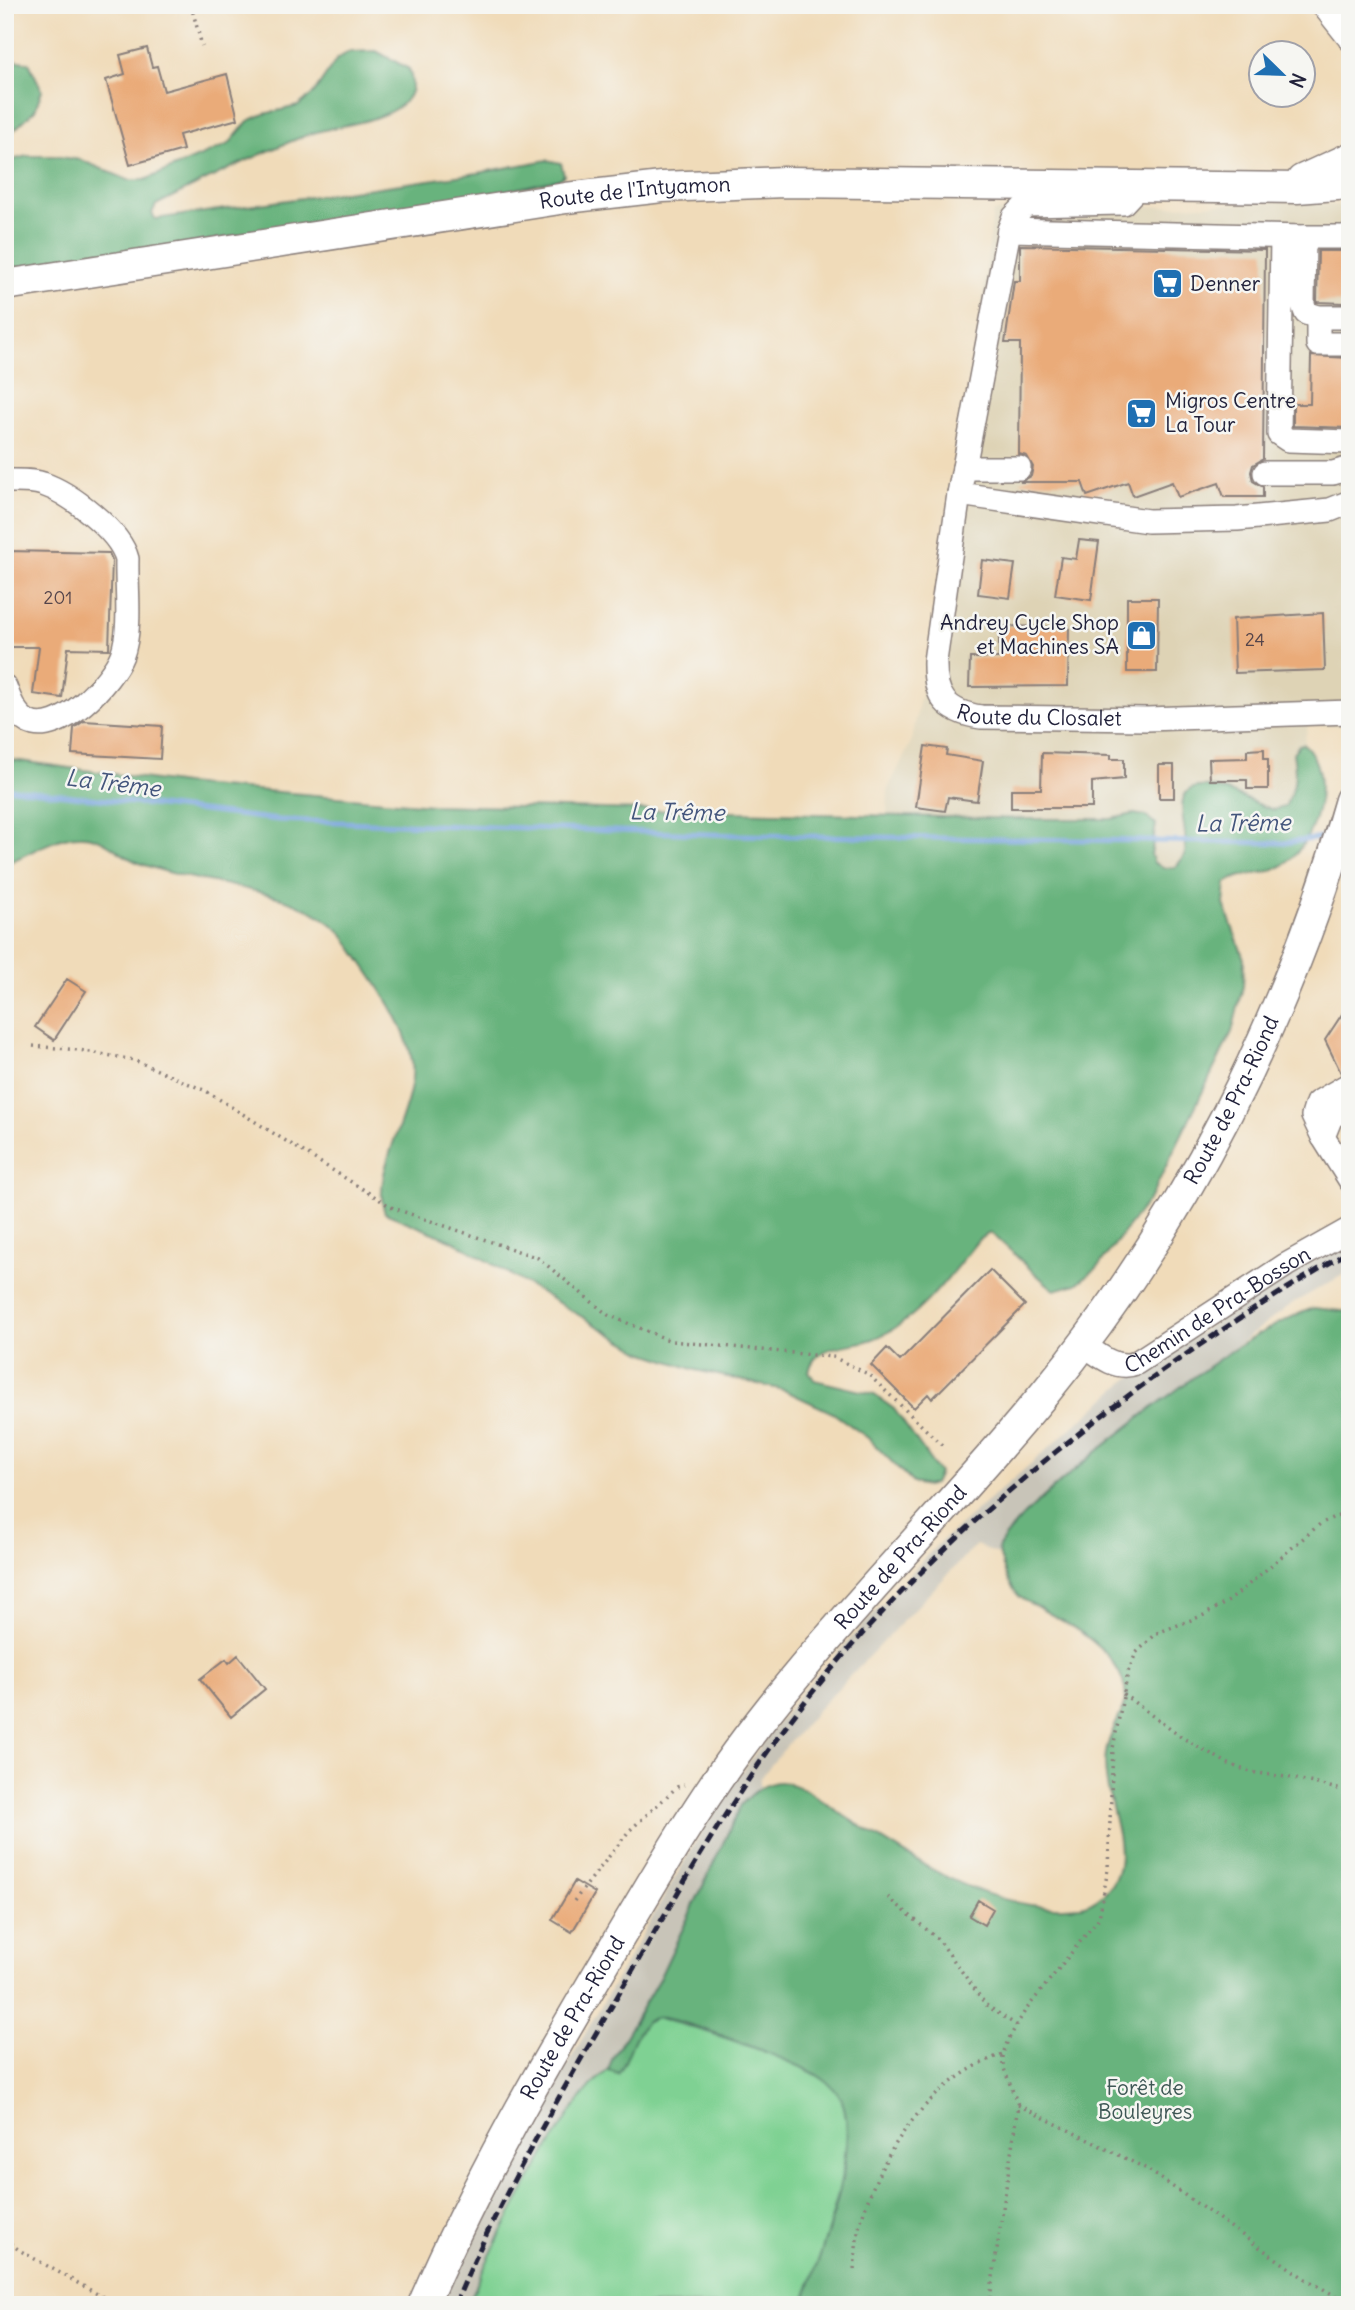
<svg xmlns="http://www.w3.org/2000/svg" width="1355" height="2310" viewBox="0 0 1355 2310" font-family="Delius,sans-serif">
<rect width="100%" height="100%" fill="#f6f6f2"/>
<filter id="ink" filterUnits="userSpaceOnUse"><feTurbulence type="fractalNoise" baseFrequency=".0143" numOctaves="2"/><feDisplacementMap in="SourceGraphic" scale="14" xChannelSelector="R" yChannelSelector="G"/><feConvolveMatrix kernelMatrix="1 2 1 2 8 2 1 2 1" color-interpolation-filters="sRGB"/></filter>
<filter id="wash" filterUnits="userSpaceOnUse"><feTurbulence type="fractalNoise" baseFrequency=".00686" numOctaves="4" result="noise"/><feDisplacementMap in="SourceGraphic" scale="28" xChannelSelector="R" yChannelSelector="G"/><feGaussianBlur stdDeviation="1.57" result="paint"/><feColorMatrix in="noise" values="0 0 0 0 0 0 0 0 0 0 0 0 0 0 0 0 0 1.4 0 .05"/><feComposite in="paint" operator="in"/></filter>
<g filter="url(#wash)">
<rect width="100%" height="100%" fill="#f0dbb9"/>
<path fill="#ded3b5" d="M1286,202L1350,206V726L1308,725L1304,744L1299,745L1293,753L1296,768L1293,792L1285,806L1274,810L1256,804L1180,806L1185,853L1177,867L1165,868L1154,863L1151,855L1157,829L1154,820L1135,814L1111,819L887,816L888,789L912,740L924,677L979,330L993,212Z"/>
<path fill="#c8c4b8" d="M1350,1240V1271L1293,1303L1139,1420L1021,1520L998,1549L999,1555L976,1545L819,1708L770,1766L760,1779V1789L741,1805L660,1977L613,2057L608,2070L575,2104L509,2215L468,2305H440L453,2268L488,2202L699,1836L735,1780L802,1691L937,1545L1127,1380L1286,1276Z"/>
<path fill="#7fd193" stroke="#507a67" stroke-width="2" d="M656,2018C691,2025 813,2064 835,2088C869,2126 819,2261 803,2305H468C490,2251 517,2201 547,2151C565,2121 581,2092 608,2070L612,2072L645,2023Z"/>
<path fill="#67b37d" stroke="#446a5c" stroke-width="2" d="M376,51L409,69C415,87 413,98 395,109C370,124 335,125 307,135C255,155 205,180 156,205L152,213L155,219L478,173L547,160L561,163L564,175L560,179L506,191L81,262L5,268V162L27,156H53L81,160L128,180H145L229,144L248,121L264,114L298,106L314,93L337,59L349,52Z
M14,60L29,63L42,90L35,110L5,139V66Z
M1304,744C1336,774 1316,849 1278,868C1262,876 1241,872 1226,883L1224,904L1244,959L1243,986L1232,1032L1152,1195L1097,1268L1076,1284L1055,1290C1041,1281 996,1235 990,1233L979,1239C950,1275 917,1323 873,1339C850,1348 816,1342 809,1371L814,1380L873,1394L894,1409L939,1473L934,1484L926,1486L913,1483L868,1438L833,1413L784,1390L696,1370L642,1352L453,1241L385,1213C369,1170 418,1108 412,1061C405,1016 367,972 343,934C290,882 203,889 137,862C117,854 104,835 80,836C54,836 29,855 5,864V759L184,784L432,805L1026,819H1111L1134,814L1145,816L1156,824L1151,855L1154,863L1165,868L1176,867C1179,863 1184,857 1185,853C1191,827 1159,773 1223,790C1240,795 1257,805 1274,810L1285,806C1295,789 1297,773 1293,753L1299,745Z
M1314,1308L1350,1312V2305H803C821,2253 858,2161 844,2107C840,2093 830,2083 817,2075C798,2063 675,2015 656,2018C634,2021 630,2060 618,2074L608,2070L613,2057L660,1977L741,1805C750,1795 766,1781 781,1782C804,1784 827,1805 846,1817C914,1860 994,1916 1079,1906C1095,1904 1112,1889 1117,1873C1129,1838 1100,1792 1106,1753C1111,1716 1142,1705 1114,1664C1098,1640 1067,1623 1043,1610C1035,1605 1026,1602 1020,1597C1008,1586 1002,1564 998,1549C1016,1507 1201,1368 1247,1341C1269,1328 1291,1316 1314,1308Z"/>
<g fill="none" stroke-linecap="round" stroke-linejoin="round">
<path stroke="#74a2dd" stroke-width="5" d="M5,788L279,820L738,835L1283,843L1329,837"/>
</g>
<g id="blocks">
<path fill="#eaab79" d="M147,48L152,67L157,66L164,91L227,74L238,119L179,135L183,150L130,165L106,80L125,74L120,55Z
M1020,245L1265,250L1263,459L1253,465L1251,472L1253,481L1263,487V497H1224L1219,483L1178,497L1172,482L1133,496L1128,482L1087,496L1082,482H1020L1031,476L1033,467L1027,456L1019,454L1020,343H1005L1014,281H1020Z
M1318,251H1346L1345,303L1317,302Z
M1311,356L1349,358V428L1293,426V404H1310Z
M1079,540L1099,542L1091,600L1055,595L1061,557L1076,559Z
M7,551L109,553L112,560L109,649L68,648L62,698L33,694L39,647H5Z
M982,560L1015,564L1010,598L978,594Z
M1127,598H1158L1157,672H1127Z
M1323,613L1325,670L1235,673L1233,619Z
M999,626L1069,627L1068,686L969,687L970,658H999Z
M84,721L162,726L160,759L72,754L74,728Z
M925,746L947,749L946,755L983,761L977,801L948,797L945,811L916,807Z
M1264,749V759H1268V789H1247V780H1210L1209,759L1247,758V750Z
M1042,753L1111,755V759H1124V779L1092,782V808H1011V789H1041Z
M1159,765H1174V798H1159Z
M67,979L86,991L54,1040L35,1027Z
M1350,1002V1070L1341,1073L1325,1040Z
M990,1270L1025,1305L932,1399L928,1394L914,1408L871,1365L887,1348L900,1361Z
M238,1655L265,1689L231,1717L200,1679L226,1659L229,1663Z
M575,1881L595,1893L572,1932L552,1920Z
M978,1900L993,1909L984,1925L969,1916Z"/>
</g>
</g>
<g filter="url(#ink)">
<use href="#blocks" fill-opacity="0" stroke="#897e7a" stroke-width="2"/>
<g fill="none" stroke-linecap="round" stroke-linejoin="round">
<defs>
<g id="minor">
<path d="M1323,5L1350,39"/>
<path d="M1140,185L1123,203L1026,205L1014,217L1009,230L1304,237"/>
<path id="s1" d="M1009,230L959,494L935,661C934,697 946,712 981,717L1147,719L1350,712"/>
<path d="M1282,237L1279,434L1288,440L1350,442"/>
<path d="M1350,237H1304L1303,305L1306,313L1318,317H1350"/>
<path d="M1318,317V344H1350"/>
<path d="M964,468H1019"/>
<path d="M1265,473H1333L1350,468"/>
<path d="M5,481C18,481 32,480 43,484C70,493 120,531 127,559C126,588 132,628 122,655C112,681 59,738 28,722C15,715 10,700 5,687"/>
<path d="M959,494L1148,521L1237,519L1330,510L1350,502"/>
<path d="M1350,1106L1331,1117L1323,1137L1350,1180"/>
<path d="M1323,1137L1313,1116L1317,1103L1350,1084"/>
<path id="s2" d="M1083,1344C1098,1355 1117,1371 1136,1363L1286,1265L1350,1229"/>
</g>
<g id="major">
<path d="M1302,180L1350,158"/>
<path id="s3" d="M5,285L566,198L662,187L784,182L1297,188L1350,184"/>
<path id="s4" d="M423,2305C475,2184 541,2070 608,1957C649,1888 689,1818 736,1753C828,1627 946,1514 1045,1393C1187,1220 1289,1015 1350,800"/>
</g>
</defs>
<use href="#minor" stroke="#897e7a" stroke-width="26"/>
<use href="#major" stroke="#897e7a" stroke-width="33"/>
<path stroke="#897e7a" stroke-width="3.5" stroke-dasharray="2 5" stroke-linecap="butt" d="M191,5L202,46
M33,1046L79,1050L134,1060L206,1091L393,1208L538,1258L608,1315L671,1341L833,1357L868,1374L944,1447
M1123,1694L1181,1737L1229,1764L1250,1772L1293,1778L1350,1792
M888,1897L939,1940L986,2005L1016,2025
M574,1901L629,1831L677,1787L684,1785
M1018,2105L1147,2169L1304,2278L1350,2304
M5,2239L19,2250L117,2305
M854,2269C856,2253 856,2236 861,2221C882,2149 930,2080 1003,2054
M989,2305L1018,2105L1003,2066V2054L1008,2040L1025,2011L1099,1918L1108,1869L1113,1748L1128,1672L1136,1653L1157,1633L1204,1615L1229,1601L1320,1524L1334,1517L1350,1514"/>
<use href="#minor" stroke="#fff" stroke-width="23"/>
<use href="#major" stroke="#fff" stroke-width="30"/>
<path stroke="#22223b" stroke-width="5" stroke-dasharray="10 5" stroke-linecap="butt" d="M455,2305C498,2200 556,2102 613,2004C666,1913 718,1819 781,1733C925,1538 1141,1371 1350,1251"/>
</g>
</g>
<defs>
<symbol id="supermarket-square" viewBox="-11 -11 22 22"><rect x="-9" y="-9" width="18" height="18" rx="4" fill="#1f6fb2" stroke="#f6f6f2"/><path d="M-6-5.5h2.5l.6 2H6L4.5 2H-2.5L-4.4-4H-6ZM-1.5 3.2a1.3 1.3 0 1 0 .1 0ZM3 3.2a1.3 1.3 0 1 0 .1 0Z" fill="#fff"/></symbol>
<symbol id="shop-square" viewBox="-11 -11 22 22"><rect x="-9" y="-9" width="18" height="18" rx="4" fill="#1f6fb2" stroke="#f6f6f2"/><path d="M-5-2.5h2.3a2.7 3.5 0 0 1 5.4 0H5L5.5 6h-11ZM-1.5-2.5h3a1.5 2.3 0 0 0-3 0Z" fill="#fff"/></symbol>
</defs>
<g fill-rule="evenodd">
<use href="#supermarket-square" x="1150" y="266" width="35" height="35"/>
<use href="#supermarket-square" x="1124" y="396" width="35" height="35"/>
<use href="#shop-square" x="1124" y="618" width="35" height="35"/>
</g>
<g text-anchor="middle" stroke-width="5" stroke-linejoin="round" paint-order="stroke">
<g font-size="18" fill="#54444a">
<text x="58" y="604">201</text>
<text x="1255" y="646">24</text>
</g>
<g font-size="21" fill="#22223b" stroke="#f6f6f2">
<text dy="7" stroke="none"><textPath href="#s3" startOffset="637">Route de l'Intyamon</textPath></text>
<text dy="7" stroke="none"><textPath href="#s1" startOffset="578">Route du Closalet</textPath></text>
<text dy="7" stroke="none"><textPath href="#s4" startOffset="1458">Route de Pra-Riond</textPath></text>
<text dy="7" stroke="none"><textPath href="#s2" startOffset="156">Chemin de Pra-Bosson</textPath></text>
<text dy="7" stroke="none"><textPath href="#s4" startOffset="891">Route de Pra-Riond</textPath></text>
<text dy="7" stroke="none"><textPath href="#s4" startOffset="324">Route de Pra-Riond</textPath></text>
</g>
<g font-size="21" fill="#22223b" stroke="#f6f6f2" text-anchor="start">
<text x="1190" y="291">Denner</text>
<text x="1165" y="408">Migros Centre<tspan x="1165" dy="24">La Tour</tspan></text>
<text x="1119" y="630" text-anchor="end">Andrey Cycle Shop<tspan x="1119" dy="24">et Machines SA</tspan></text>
</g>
<g font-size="21" fill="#3e5755" stroke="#f6f6f2">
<text x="1145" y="2095">Forêt de<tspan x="1145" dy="24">Bouleyres</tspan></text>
</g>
<g font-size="23" font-style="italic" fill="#43557c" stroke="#f6f6f2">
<text transform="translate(113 783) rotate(7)" y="8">La Trême</text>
<text transform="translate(677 812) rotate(1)" y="8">La Trême</text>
<text transform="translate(1243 823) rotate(-1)" y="8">La Trême</text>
</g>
</g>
<rect width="1355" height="2310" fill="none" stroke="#f6f6f2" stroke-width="28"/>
<g transform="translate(1282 74) rotate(113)"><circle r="33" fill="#f6f6f2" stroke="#a1a1a9" stroke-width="2"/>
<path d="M0-5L12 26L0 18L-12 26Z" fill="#1f6fb2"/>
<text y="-10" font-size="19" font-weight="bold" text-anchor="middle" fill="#22223b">N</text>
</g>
</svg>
